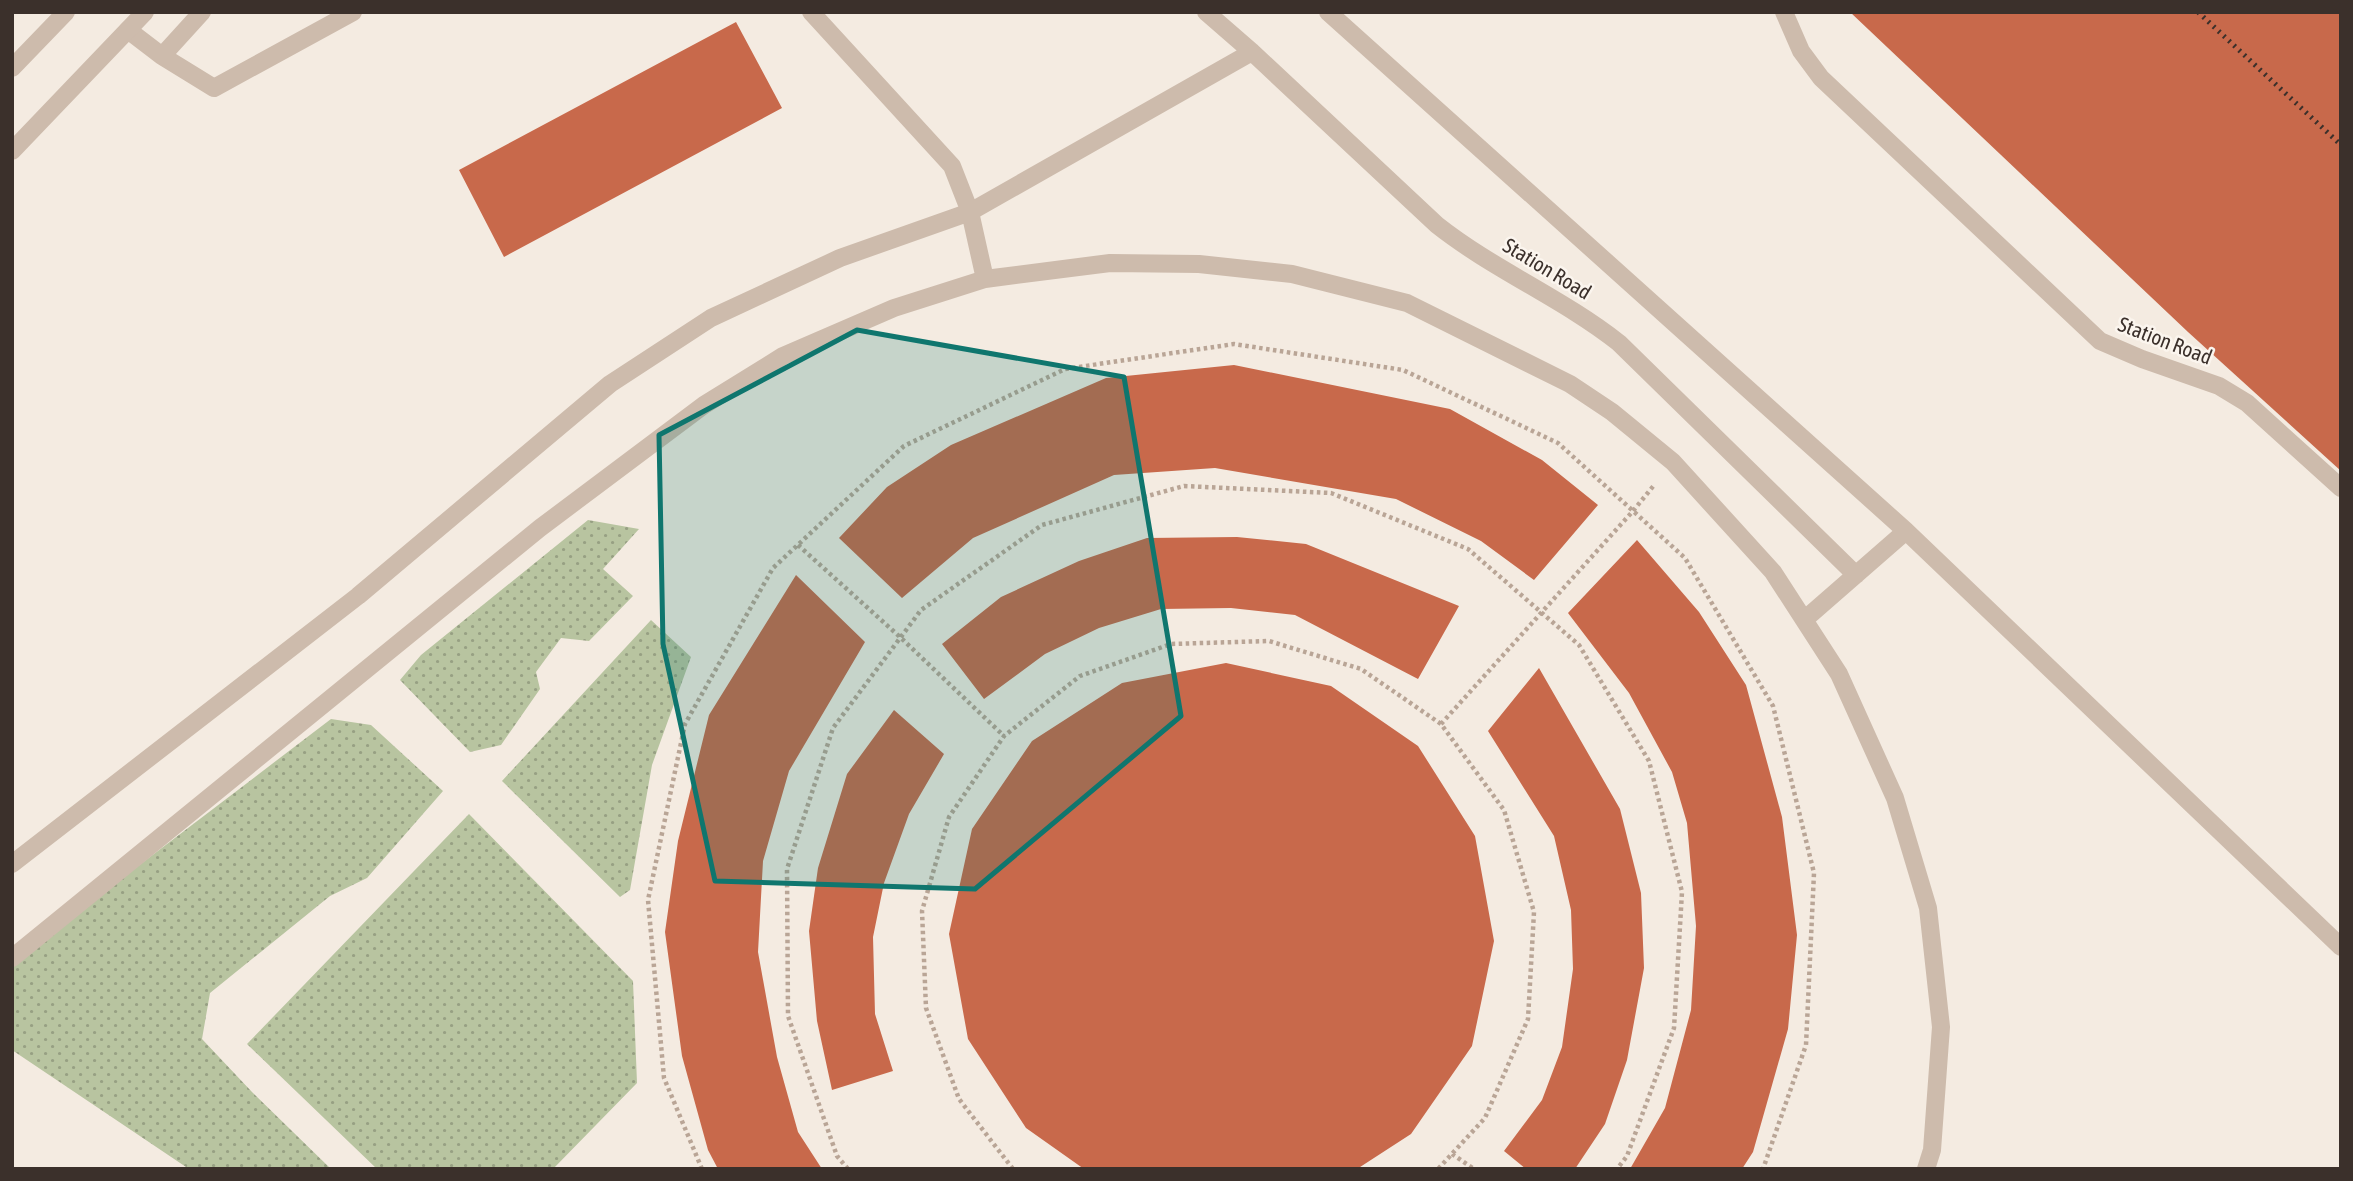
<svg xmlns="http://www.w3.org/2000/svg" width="2353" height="1181" viewBox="0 0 2353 1181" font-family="'Asap Condensed',sans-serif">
<defs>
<pattern id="grass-dots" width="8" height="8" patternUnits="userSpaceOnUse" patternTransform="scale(1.75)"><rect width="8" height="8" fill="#b8c4a0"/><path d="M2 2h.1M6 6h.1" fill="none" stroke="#97a083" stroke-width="1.8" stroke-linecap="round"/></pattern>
</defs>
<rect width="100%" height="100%" fill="#f4ebe1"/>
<path fill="url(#grass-dots)" d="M588,520L639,529L603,569L633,596L589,641L561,638L536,672L540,689L501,745L470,752L400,680L421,655Z
M651,620L691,657L652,765L630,890L620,897L502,781Z
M331,719L371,725L443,791L367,878L330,896L210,993L202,1039L252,1092L331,1169H189L12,1050V962Z
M469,814L633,981L637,1083L553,1169H377L247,1044Z"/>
<path fill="#c8694b" d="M1850,12H2341V471L2188,332Z
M736,22L782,108L504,257L459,170Z
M1234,365L1450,409L1542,460L1598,505L1534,580L1481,541L1396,499L1215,468L1114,475L973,538L902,598L839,538L887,487L951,445L1106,378Z
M1237,537L1306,544L1459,606L1418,679L1295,615L1231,608L1161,609L1099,628L1045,654L984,699L942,644L1001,597L1079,561L1147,538Z
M1637,540L1699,612L1746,685L1782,817L1797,935L1788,1029L1753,1152L1742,1169H1630L1665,1108L1691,1010L1696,926L1687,823L1672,772L1629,693L1568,613Z
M796,575L865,642L789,771L763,861L758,952L777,1057L798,1132L822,1169H718L708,1150L682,1056L665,932L678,841L709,715Z
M1226,663L1331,686L1418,746L1475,836L1494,941L1472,1046L1411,1134L1357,1169H1084L1026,1128L968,1039L949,934L972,829L1032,741L1122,683Z
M1539,668L1620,809L1641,893L1644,968L1627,1060L1605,1124L1575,1169H1526L1504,1151L1542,1100L1562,1047L1573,969L1571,910L1554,836L1488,731Z
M894,710L944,754L909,814L884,883L873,937L875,1014L893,1071L832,1090L817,1021L809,931L818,868L847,774Z"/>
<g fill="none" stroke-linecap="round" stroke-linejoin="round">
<path stroke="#b9a596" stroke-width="4.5" stroke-dasharray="3.5 3.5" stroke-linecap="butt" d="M798,545L900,637L1004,736
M1441,724L1633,511L1655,484
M1452,1154L1474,1169
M702,1169L664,1078L648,900L685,724L773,568L904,446L1065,369L1234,344L1403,370L1558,443L1685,558L1773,706L1814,873L1806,1045L1763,1169
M848,1169L837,1156L788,1016L787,869L833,728L921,610L1042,525L1184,486L1331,493L1468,549L1579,645L1649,761L1682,892L1674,1028L1627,1156L1617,1169
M1013,1169L959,1099L926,1008L922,911L949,817L1004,736L1080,676L1171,644L1269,641L1361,669L1441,724L1504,810L1534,912L1528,1019L1485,1118L1438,1169"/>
<path stroke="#cdbbac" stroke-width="18" d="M811,12L952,166L970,212L985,279
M1206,12L1252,52L1437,225C1494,270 1562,298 1619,343L1856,575
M1328,12L1906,531L2341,947
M1784,12L1801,51L1821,78L2100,341L2142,359L2219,386L2247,403L2341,488
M128,30L162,56L202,12
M162,56L214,88L353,12
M1804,620L1906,531
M12,864L358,596L610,384L711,318L840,258L970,212L1252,52
M12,958L540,528L704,405L783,356L894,308L985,279L1110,263L1199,264L1292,274L1407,303L1570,384L1612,412L1673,462L1773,572L1839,674L1895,798L1928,908L1941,1027L1932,1150L1926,1169"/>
<path stroke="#cdbbac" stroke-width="18" d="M12,68L66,12
M12,151L145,12"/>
<path stroke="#3b302b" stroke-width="5" stroke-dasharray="2 5" stroke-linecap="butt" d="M2198,12L2341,145"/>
</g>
<path fill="#0f766e" fill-opacity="0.2" stroke="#0f766e" stroke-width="5" stroke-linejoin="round" d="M857,330L1124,377L1181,716L975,889L715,881L663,644L659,435Z"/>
<g text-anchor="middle" stroke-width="5" stroke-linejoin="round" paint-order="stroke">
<g font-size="21" fill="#3b302b" stroke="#fbf5ee">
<text transform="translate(1547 269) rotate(31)" y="7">Station Road</text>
<text transform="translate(2165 341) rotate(21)" y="7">Station Road</text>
</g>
</g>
<rect width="2353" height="1181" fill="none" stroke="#3b302b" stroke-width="28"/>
</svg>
